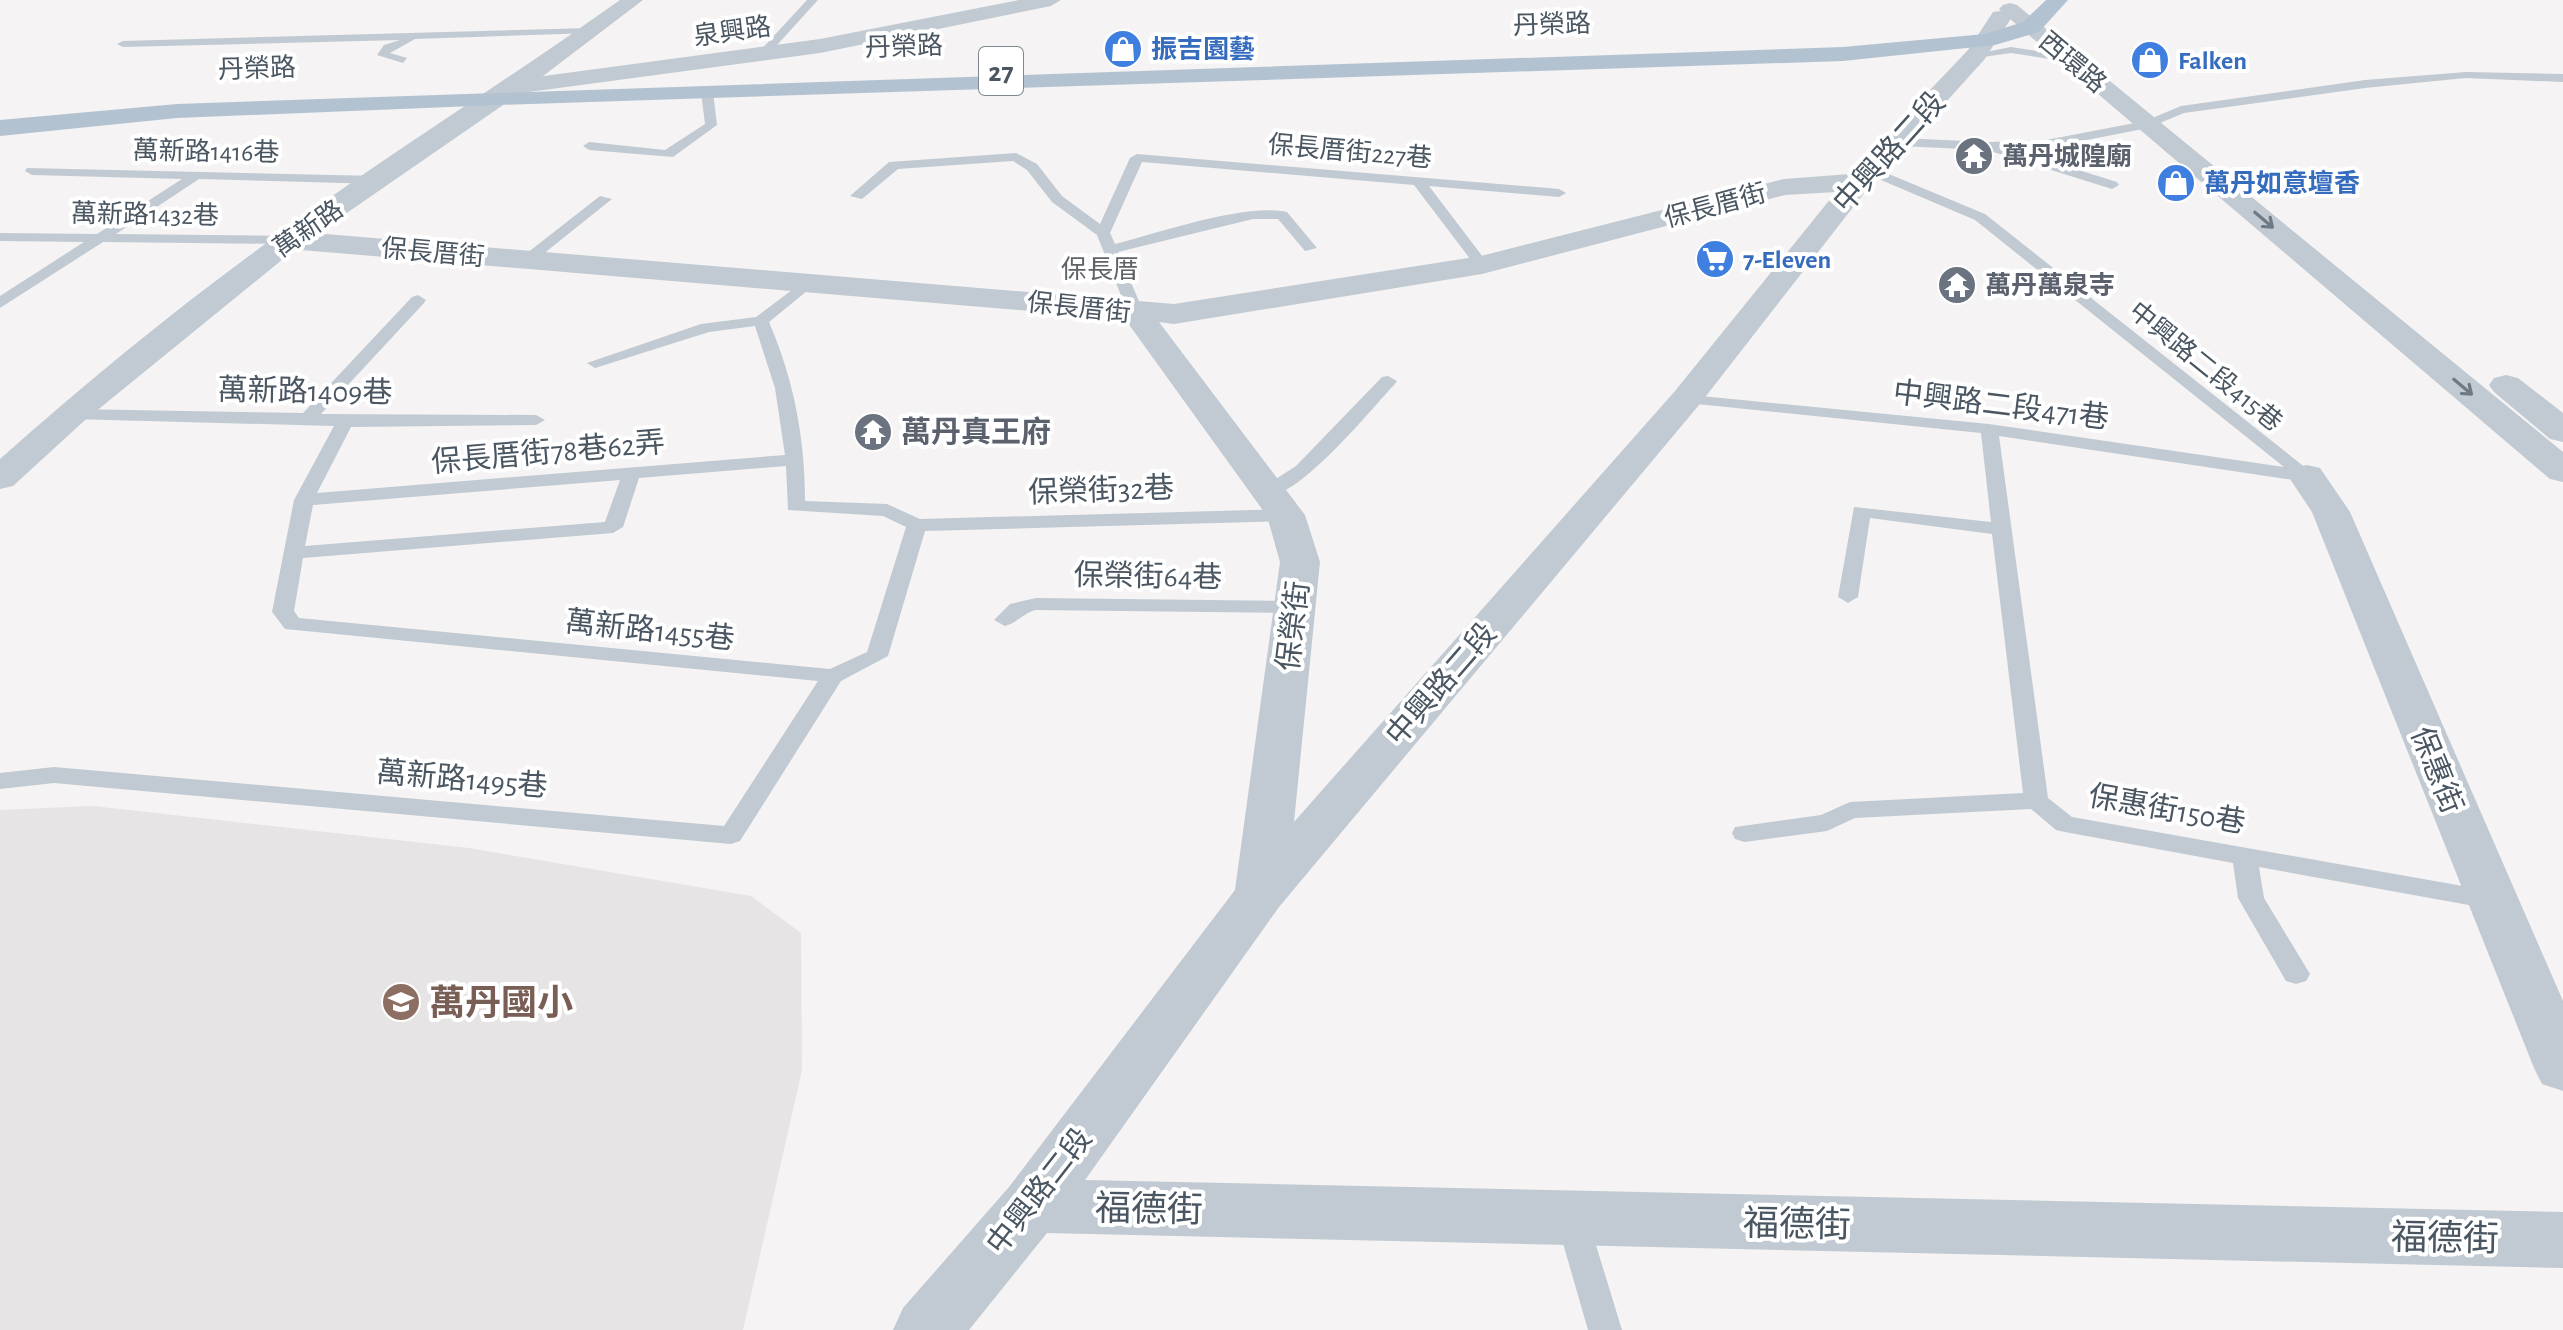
<svg xmlns="http://www.w3.org/2000/svg" width="2563" height="1330" viewBox="0 0 2563 1330" font-family="'Alegreya Sans','Noto Sans TC',sans-serif">
<rect width="100%" height="100%" fill="#f5f3f3"/>
<path fill="#e6e4e5" d="M93,806L469,848L751,896L801,933L802,1070L743,1330H0V810Z"/>
<g fill="none" stroke-linecap="round" stroke-linejoin="round">
<path fill="#c1cad2" fill-rule="evenodd" d="M807,0H818L767,56H759V52Z
M589,28L593,33L415,39L390,53L407,58L403,63L377,55L384,45L400,40L123,47L117,44L123,41Z
M2011,47L2069,56L2075,59L2069,62L2011,53L1976,58L1970,55Z
M2466,72L2563,74V82L2466,78L2365,88L2184,113L2148,128L2046,148L2011,149L2117,182L2119,185L2112,189L1987,150L1899,146L1893,142L1899,138L1988,142L2046,140L2145,121L2181,106L2365,80Z
M707,88L713,92L717,125L673,157L589,150L583,146L589,142L665,150L705,124L701,92Z
M1016,153L1037,164L1062,196L1100,224L1130,158L1137,154L1559,189L1566,193L1559,197L1429,186L1489,265L1482,269L1477,268L1414,185L1142,162L1110,233L1115,244C1160,233 1244,203 1287,212L1317,248L1305,251L1278,219H1253L1118,252L1144,313L1136,318L1128,313L1097,235L1052,202L1027,170L1013,161L898,169L862,199L850,196L889,162Z
M1872,167L1985,214L2316,476L2307,482L1999,436L2048,798L2072,817L2491,891L2500,893L2504,900L2500,907L2491,909L2259,867L2264,898L2310,974L2306,981L2296,984L2286,981L2238,898L2233,863L2065,832L2056,830L2031,809L1855,818L1827,831L1744,842L1735,839L1732,833L1735,827L1821,815L1850,802L2023,793L1992,534L1870,518L1858,597L1848,603L1838,597L1854,507L1991,522L1981,433L1687,403L1681,402V394L1989,424L2284,467L1975,220L1867,174L1865,171Z
M27,168L378,176L385,180L378,184L199,179L116,234L289,236L296,240L289,244L103,242L0,308V296L84,242L0,241V233L97,234L182,179L32,175L25,171Z
M600,196L612,199L532,263H522V257Z
M808,278L816,283L813,286L769,322C794,380 805,439 805,501L887,504L920,519L1286,509L1296,515L1286,521L925,531L888,656L841,681L740,841L731,844L54,783L0,789V773L54,767L724,826L818,681L285,629L272,612L294,500L334,426L72,419L63,414L72,409L303,413L412,297L418,295L426,300L424,303L321,414L536,415L545,420L536,425L351,427L317,493L785,455L775,388L755,326L709,332L595,368L587,363L701,324L756,317ZM786,466L788,510L883,516L906,527L867,652L830,669L299,618L294,611L303,558L613,533L623,527L639,478ZM620,480L605,522L305,546L313,505Z
M1388,376L1397,381L1394,385C1371,409 1295,504 1262,496L1260,492L1262,488L1296,466L1382,377Z
M1036,598L1295,601L1305,607L1295,613L1036,610C1023,613 1017,623 1005,626L994,620L1010,604Z
M1572,1205L1583,1209L1588,1219L1622,1330H1588L1556,1219L1561,1209Z"/>
<path fill="#c1cad2" fill-rule="evenodd" d="M1019,0H1061L1051,6L820,53L514,94L502,87L514,80L820,39Z
M2001,11L2012,17L1984,60L1868,188L1699,405L1279,907L1085,1180L2563,1212V1268L1047,1233L969,1330H893L903,1308L1009,1187L1235,890L1280,562L1267,516L1125,319L289,249L279,246L274,240L279,234L289,231L1174,304L1481,256L1784,179L1850,174L1968,50L1993,12ZM1836,192L1675,391L1294,822L1320,562L1305,515L1159,322L1174,324L1482,274L1785,195Z
M2307,465L2320,468L2350,512L2563,1001V1091L2542,1084L2534,1068L2312,512L2288,476L2294,468Z"/>
<path fill="#c1cad2" fill-rule="evenodd" d="M620,0H643L522,92L299,246L84,421L13,486L0,489V459C89,380 183,303 279,234C390,153 508,80 620,0Z
M2010,3L2017,5L2563,452V482L2550,479L2003,13L1999,9L2003,5Z
M2506,375L2518,378L2563,413V442L2550,439L2494,392L2489,385L2494,378Z"/>
<path fill="#b3c2d1" fill-rule="evenodd" d="M2046,0H2068L2039,32L1995,45L1843,61L498,105L177,118L0,136V120L177,104L1843,47L1985,34L2023,22Z"/>
</g>
<defs><path id="oneway-shaft" d="M-6 0H5M1.5-3L5.5 0L1.5 3" fill="none" stroke-width="1.6" stroke-linecap="round" stroke-linejoin="round" transform="scale(2)"/></defs>
<g stroke="#6e7983">
<use href="#oneway-shaft" transform="translate(2264 220) rotate(40)"/>
<use href="#oneway-shaft" transform="translate(2463 387) rotate(40)"/>
</g>
<defs>
<symbol id="shop-disc" viewBox="-11 -11 22 22"><circle r="9.5" fill="#3f7fe0" stroke="#fff"/><path d="M-5-2.5h2.3a2.7 3.5 0 0 1 5.4 0H5L5.5 6h-11ZM-1.5-2.5h3a1.5 2.3 0 0 0-3 0Z" fill="#fff"/></symbol>
<symbol id="temple-disc" viewBox="-11 -11 22 22"><circle r="9.5" fill="#6b7280" stroke="#fff"/><path d="M0-6L5-2H3V0L6.5 2.5H4V6H1.5V3h-3V6H-4V2.5H-6.5L-3 0V-2H-5Z" fill="#fff"/></symbol>
<symbol id="supermarket-disc" viewBox="-11 -11 22 22"><circle r="9.5" fill="#3f7fe0" stroke="#fff"/><path d="M-6-5.5h2.5l.6 2H6L4.5 2H-2.5L-4.4-4H-6ZM-1.5 3.2a1.3 1.3 0 1 0 .1 0ZM3 3.2a1.3 1.3 0 1 0 .1 0Z" fill="#fff"/></symbol>
<symbol id="school-disc" viewBox="-11 -11 22 22"><circle r="9.5" fill="#8d6e63" stroke="#fff"/><path d="M0-5L7-2L0 1L-7-2ZM-4 1L0 2.5L4 1V4Q0 6-4 4Z" fill="#fff"/></symbol>
</defs>
<g fill-rule="evenodd">
<use href="#shop-disc" x="1101" y="27" width="44" height="44"/>
<use href="#shop-disc" x="2128" y="38" width="44" height="44"/>
<use href="#temple-disc" x="1952" y="134" width="44" height="44"/>
<use href="#shop-disc" x="2154" y="161" width="44" height="44"/>
<use href="#supermarket-disc" x="1693" y="237" width="44" height="44"/>
<use href="#temple-disc" x="1935" y="263" width="44" height="44"/>
<use href="#temple-disc" x="851" y="410" width="44" height="44"/>
<use href="#school-disc" x="379" y="980" width="44" height="44"/>
</g>
<g text-anchor="middle" stroke-width="8" stroke-linejoin="round" paint-order="stroke">
<g font-size="26" fill="#4a5661" stroke="#fff">
<text transform="translate(1552 24) rotate(-2)" y="9">丹榮路</text>
<text transform="translate(732 31) rotate(-8)" y="9">泉興路</text>
<text transform="translate(904 46) rotate(-2)" y="9">丹榮路</text>
<text transform="translate(2073 62) rotate(40)" y="9">西環路</text>
<text transform="translate(257 68) rotate(-2)" y="9">丹榮路</text>
<text transform="translate(206 151) rotate(1)" y="9">萬新路1416巷</text>
<text transform="translate(1350 151) rotate(5)" y="9">保長厝街227巷</text>
<text transform="translate(1715 205) rotate(-15)" y="9">保長厝街</text>
<text transform="translate(145 214) rotate(1)" y="9">萬新路1432巷</text>
<text transform="translate(308 228) rotate(-35)" y="9">萬新路</text>
<text transform="translate(433 252) rotate(5)" y="9">保長厝街</text>
<text transform="translate(1079 307) rotate(6)" y="9">保長厝街</text>
<text transform="translate(2206 366) rotate(39)" y="9">中興路二段415巷</text>
</g>
<g font-size="26" font-weight="bold" fill="#366cbe" stroke="#fff" text-anchor="start">
<text x="1151" y="58">振吉園藝</text>
<text x="2178" y="69">Falken</text>
<text x="2204" y="192">萬丹如意壇香</text>
<text x="1743" y="268">7-Eleven</text>
</g>
<g font-size="26" font-weight="bold" fill="#5b616d" stroke="#fff" text-anchor="start">
<text x="2002" y="165">萬丹城隍廟</text>
<text x="1985" y="294">萬丹萬泉寺</text>
</g>
<g font-size="26" fill="#5f6368" stroke="#fff">
<text x="1100" y="278">保長厝</text>
</g>
<rect fill="#fff" stroke="#808990" stroke-width="2" x="979" y="47" width="44" height="48" rx="6"/>
<g font-size="28" font-weight="bold" fill="#4a5661">
<text x="1001" y="81">27</text>
</g>
<g font-size="30" fill="#4a5661" stroke="#fff">
<text transform="translate(1889 152) rotate(-48)" y="10">中興路二段</text>
<text transform="translate(305 391) rotate(1)" y="10">萬新路1409巷</text>
<text transform="translate(2001 405) rotate(7)" y="10">中興路二段471巷</text>
<text transform="translate(548 452) rotate(-5)" y="10">保長厝街78巷62弄</text>
<text transform="translate(1101 490) rotate(-2)" y="10">保榮街32巷</text>
<text transform="translate(1148 576) rotate(1)" y="10">保榮街64巷</text>
<text transform="translate(1293 626) rotate(-83)" y="10">保榮街</text>
<text transform="translate(650 630) rotate(6)" y="10">萬新路1455巷</text>
<text transform="translate(1441 684) rotate(-49)" y="10">中興路二段</text>
<text transform="translate(2437 770) rotate(68)" y="10">保惠街</text>
<text transform="translate(462 779) rotate(5)" y="10">萬新路1495巷</text>
<text transform="translate(2167 809) rotate(10)" y="10">保惠街150巷</text>
<text transform="translate(1039 1191) rotate(-52)" y="10">中興路二段</text>
</g>
<g font-size="30" font-weight="bold" fill="#5b616d" stroke="#fff" text-anchor="start">
<text x="901" y="442">萬丹真王府</text>
</g>
<g font-size="36" font-weight="bold" fill="#785e54" stroke="#fff" text-anchor="start">
<text x="429" y="1015">萬丹國小</text>
</g>
<g font-size="36" fill="#4a5661" stroke="#fff">
<text transform="translate(1149 1208) rotate(1)" y="13">福德街</text>
<text transform="translate(1797 1223) rotate(1)" y="13">福德街</text>
<text transform="translate(2445 1237) rotate(1)" y="13">福德街</text>
</g>
</g>
</svg>
